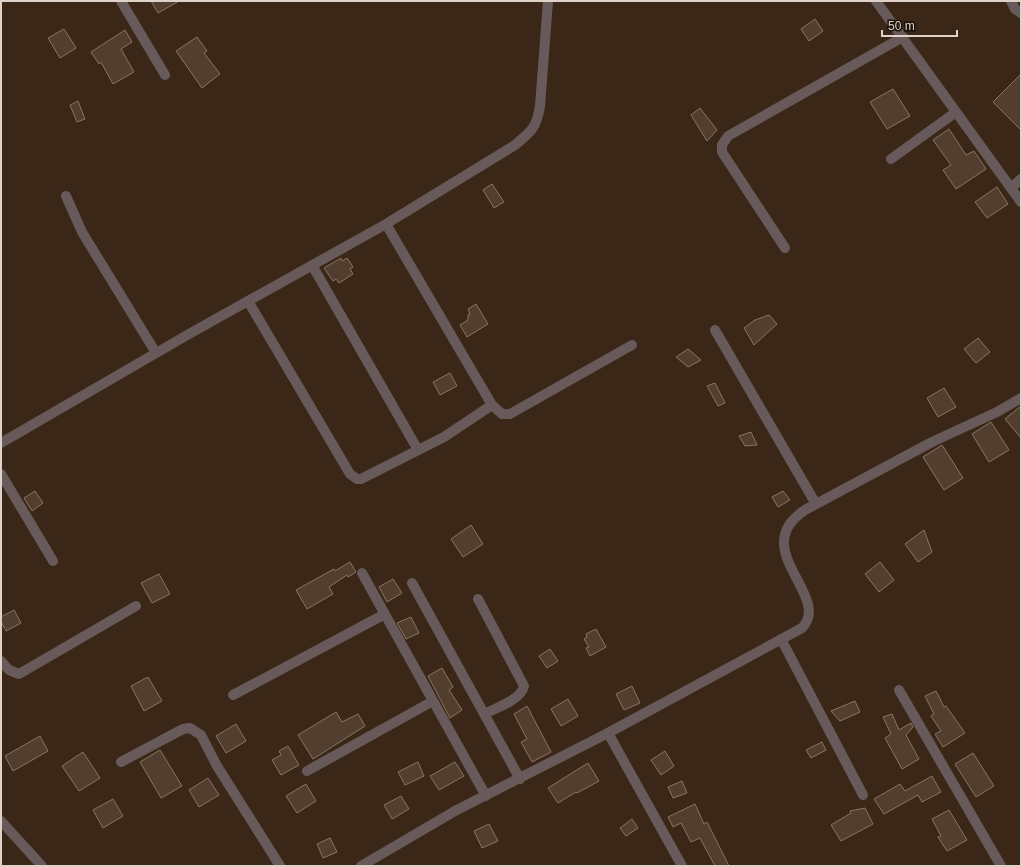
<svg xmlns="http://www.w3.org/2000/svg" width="1022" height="867" viewBox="0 0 1022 867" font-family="Arial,sans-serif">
<rect width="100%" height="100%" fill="#3a2717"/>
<path fill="#523e2e" stroke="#8a7462" d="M151,1H179L158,13Z
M815,19L823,31L809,41L801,29Z
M64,29L76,48L60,58L48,38Z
M125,30L132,42L121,49L134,72L113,84L101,62L99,64L91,52Z
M197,37L207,51L204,53L220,74L202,88L176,51Z
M1021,74V130L993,102Z
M893,89L910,116L887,129L870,102Z
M78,101L85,119L77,122L70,105Z
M700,108L717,130L707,141L691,115Z
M949,129L966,155L974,151L986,169L956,189L943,170L951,165L933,140Z
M492,184L504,202L494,208L483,190Z
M997,187L1008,204L987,218L975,202Z
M341,258L342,261L347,258L353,267L350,269L353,274L339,283L336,279L333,281L324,268Z
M476,304L488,324L467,337L460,325L468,320V315L470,314L468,309Z
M769,315L777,324L754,345L744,328L755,320Z
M978,338L990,352L976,363L964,349Z
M688,349L701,360L688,367L676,357Z
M450,373L457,386L440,395L433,382Z
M715,383L725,403L718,406L707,386Z
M944,388L956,407L938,417L927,398Z
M1021,406V438L1005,419Z
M991,422L1009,450L989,462L972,434Z
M751,432L757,445L745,446L739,436Z
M942,445L963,478L944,490L923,457Z
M35,491L43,503L32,511L24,498Z
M783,491L790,500L778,507L772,497Z
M471,525L483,544L463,557L451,539Z
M924,530L932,552L918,562L905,544Z
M350,562L356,572L348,577L347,575L329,587L333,594L307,609L296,590L334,569L335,571Z
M880,562L894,580L879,592L865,574Z
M159,574L170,594L152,603L141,583Z
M393,579L402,593L387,602L379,587Z
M14,610L21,623L6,631L1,622V617Z
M411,617L419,633L406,639L397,623Z
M596,629L606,647L590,656L586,648L589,647L584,639L587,637L586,634Z
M550,649L558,661L547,668L539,656Z
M442,668L453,687L449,690L462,710L450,718L428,676Z
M148,677L162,701L144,711L131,686Z
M632,686L640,703L624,710L616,694Z
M936,691L944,707L946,706L965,733L943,747L935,734L941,731L931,716L934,714L925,696Z
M568,699L578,716L561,726L551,709Z
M855,701L860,712L840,721L831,711Z
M527,706L551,752L532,762L521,742L527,739L514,714Z
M336,712L342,722L358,714L365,726L313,759L298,735Z
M892,714L899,730L911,723L913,727L906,735L919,759L902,769L885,738L891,734L883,717Z
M236,724L246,741L226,753L216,736Z
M40,736L48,751L13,771L5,756Z
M822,742L826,750L811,758L806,750Z
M288,746L299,765L281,775L272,760L281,755L279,751Z
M160,750L182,786L161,798L140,762Z
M665,751L674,766L661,775L651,760Z
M83,752L100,778L79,791L62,766Z
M973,753L994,786L976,797L955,764Z
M418,762L424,776L405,785L398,772Z
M455,762L464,776L439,790L430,776Z
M588,763L599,781L577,793L576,792L558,803L548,788Z
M932,776L941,792L922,802L918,795L884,814L874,799L900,784L905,791Z
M208,778L219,795L199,807L189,790Z
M682,781L687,793L673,798L668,787Z
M306,784L316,801L297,813L286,796Z
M401,796L409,809L392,819L384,805Z
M113,799L123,816L103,828L93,810Z
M695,804L704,824L707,822L729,866H715L700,838L691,842L681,823L673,827L668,817Z
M865,808L873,824L841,841L831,825L851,813L850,811Z
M949,810L967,840L947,851L938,837L941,836L932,819Z
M632,819L638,828L626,836L620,828Z
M489,824L498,841L482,848L474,831Z
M330,838L337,852L323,858L317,844Z"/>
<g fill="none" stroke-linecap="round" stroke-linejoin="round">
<path stroke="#685a5a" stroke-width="10" d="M121,1L165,75
M876,1L1021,202
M1011,1L1015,9L1021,13
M891,159L956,112
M1011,188L1021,179
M66,196L82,232L156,353
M386,224L492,405L502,414H510L632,345
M785,248L722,152V145L728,136L903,37
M312,265L418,450
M248,301L350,474L357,479H361L444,437L492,405
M715,330L816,504
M1,443L189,334L386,224L515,145C531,132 537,127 540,106L548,1
M1,474L53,561
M362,573L486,796
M412,583L520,779
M478,599L524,686C521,700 496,708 484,714
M781,639L863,795
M1,661L9,670L19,674L136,606
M899,690L1001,866
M233,695L385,614
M608,733L682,866
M121,762L183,729L190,728L201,735L217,766L280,866
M307,771L433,701
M1,821L42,866
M361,866L455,811L608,733L802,628C833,596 746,549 805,510L932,442L997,412L1021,398"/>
</g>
<rect width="1022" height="867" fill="none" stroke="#dfd3c9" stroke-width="4"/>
<path d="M882 30v6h75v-6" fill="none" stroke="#dfd3c9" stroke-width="2"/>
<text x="888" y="30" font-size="12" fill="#dfd3c9" stroke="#1b120b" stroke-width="3" paint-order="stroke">50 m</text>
</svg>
